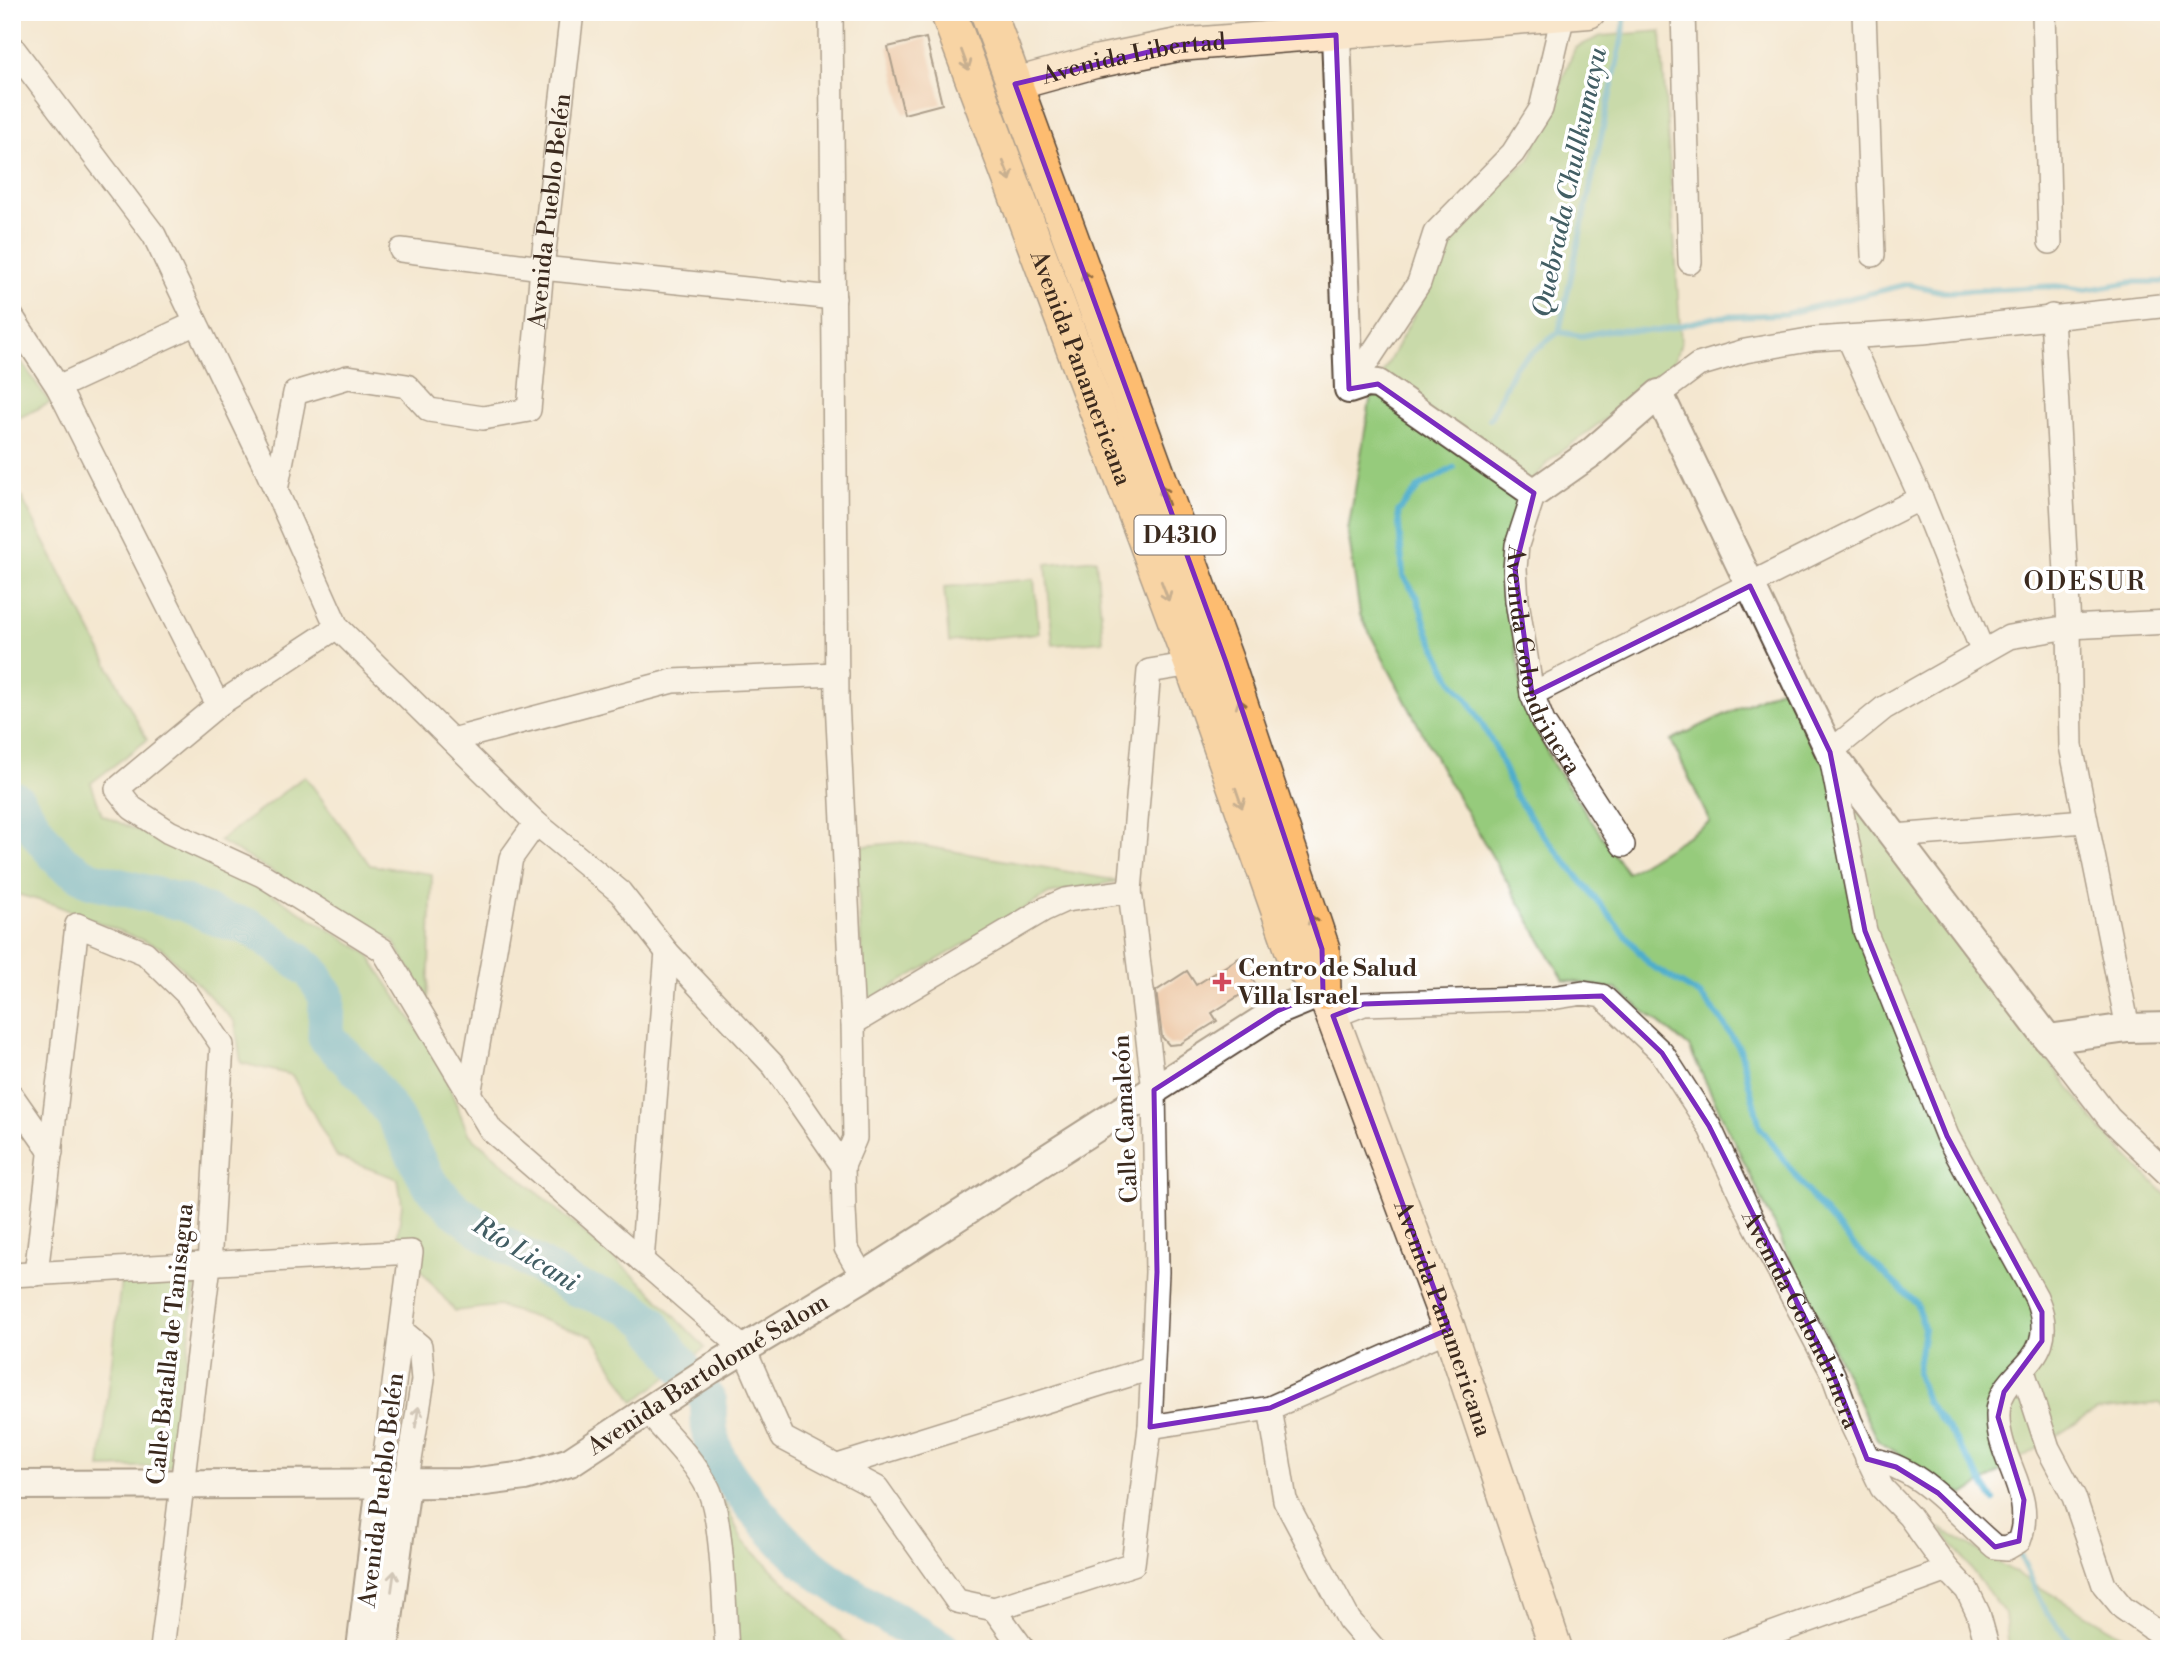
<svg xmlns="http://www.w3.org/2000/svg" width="2181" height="1661" viewBox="0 0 2181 1661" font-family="'Libre Bodoni',serif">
<rect width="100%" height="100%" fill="#fff"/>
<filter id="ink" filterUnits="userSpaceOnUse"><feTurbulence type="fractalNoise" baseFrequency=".0143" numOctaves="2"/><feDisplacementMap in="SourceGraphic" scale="14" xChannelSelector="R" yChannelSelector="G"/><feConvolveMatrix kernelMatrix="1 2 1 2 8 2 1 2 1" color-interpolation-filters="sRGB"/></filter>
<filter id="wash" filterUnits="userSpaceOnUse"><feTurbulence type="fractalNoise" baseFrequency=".00686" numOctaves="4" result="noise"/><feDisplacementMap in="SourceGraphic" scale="28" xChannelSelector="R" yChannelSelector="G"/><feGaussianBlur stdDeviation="1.57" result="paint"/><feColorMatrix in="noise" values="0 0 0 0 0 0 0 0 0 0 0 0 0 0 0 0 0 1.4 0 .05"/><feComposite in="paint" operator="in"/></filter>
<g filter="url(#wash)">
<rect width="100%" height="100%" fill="#f4e7d0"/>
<path fill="#96cb7c" stroke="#687a4d" stroke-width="2" d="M1661,31L1681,343L1670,371L1551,459L1518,498L1511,524L1506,585L1524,702L1553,764L1627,873L1710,822L1671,740L1783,687L1816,750L2012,1012L2103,1132L2169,1198V1412L2160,1403L2097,1410L1963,1495L1877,1440L1689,1047L1616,989L1564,980L1442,770L1360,615L1348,531L1371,395L1445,257L1481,199L1529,160L1575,48L1601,36Z
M12,348L50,403L12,421Z
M12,479L147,740L91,783L102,815L246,878L367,953L438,1059L468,1133L647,1287L705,1348L634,1402L593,1336L498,1306L455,1311L397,1242L402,1204L398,1179L337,1157L292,1075L241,1063L235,1022L162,948L53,904L12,893Z
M1096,559L1103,641L1053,645L1046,564Z
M1034,579L1039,633L949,642L944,587Z
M305,776L370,865L432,874L428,1001L393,941L219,841Z
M902,842L1119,881L1049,894L873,998L865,993L863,984L856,847Z
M197,1278L173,1466L100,1468L121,1279Z
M723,1501L743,1541L853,1649H738Z
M1940,1528L2144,1649H2009L2005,1614Z"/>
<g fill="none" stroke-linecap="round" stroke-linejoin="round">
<path stroke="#4dadcc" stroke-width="6" d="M1559,332L1582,336L1609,330L1658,331L1716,317L1785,314L1908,284L1944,292L2056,286L2086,290L2132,282H2169
M1490,419L1515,366L1559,332L1623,35L1625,12
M1453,468L1419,487L1398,512L1403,576L1417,597L1428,632L1451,679L1470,703L1496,749L1515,795L1537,827L1650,965L1700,995L1719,1017L1740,1049L1760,1127L1813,1199L1855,1247L1916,1303L1924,1328L1917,1374L1926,1401L1951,1433L1994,1500
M2021,1557L2047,1613L2077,1649"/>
<path stroke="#4dadcc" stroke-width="37" d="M12,800H16L44,841L63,863L89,879L185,903L220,919L250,927L276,944L312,972L327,997L326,1037L363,1075L392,1113L430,1184L454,1209L490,1236L574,1287L630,1306L649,1321L709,1402C705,1448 722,1469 750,1503C765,1521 780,1539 797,1554C839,1593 895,1618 942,1649"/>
</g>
<g id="blocks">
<path fill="#e59f71" d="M926,38L942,104L904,114L888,47Z
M1239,958L1256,985L1212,1013L1217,1021L1180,1044L1169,1045L1162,1037L1156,991L1187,971L1196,985Z"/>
</g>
</g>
<g filter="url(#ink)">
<use href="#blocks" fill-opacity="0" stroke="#574639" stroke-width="2"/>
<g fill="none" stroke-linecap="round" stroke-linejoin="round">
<defs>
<g id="minor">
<path d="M831,12L837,700L853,1023L855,1138L843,1166L844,1210L846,1248L863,1277"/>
<path d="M1683,12L1690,262"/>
<path d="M1864,12L1873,255"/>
<path d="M2044,12L2050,242"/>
<path d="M12,47L154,235L265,466L337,627L536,823L620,892L667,952L774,1066L843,1166"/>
<path d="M401,250L542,268L834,298"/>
<path d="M2052,316L2069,627L2071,746L2128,1028"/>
<path d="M12,317L58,387L218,705"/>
<path d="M1848,337L1921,498L1982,650"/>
<path d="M58,387L196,323"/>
<path d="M1349,389L1419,283L1435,233L1513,153L1541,109L1563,15"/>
<path d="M1659,394L1698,365L1745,351L1814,339L1923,332L2169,305"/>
<path id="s1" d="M276,490L295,393L348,377L407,386L429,410L483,418L529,410L542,268L572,12"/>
<path id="s2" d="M1534,493L1517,545L1515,569L1517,601L1532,694L1543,722L1623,845"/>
<path d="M337,627L218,705L117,789L132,808L169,832L262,875L383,950L491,1130L744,1349L783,1438L877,1488L957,1601L994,1609L1133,1564L1150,1427L1157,1272L1154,1090L1130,891L1149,671L1192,664"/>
<path d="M1532,694L1921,498"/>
<path d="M452,740L673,681L837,674"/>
<path d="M1895,836L2085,821"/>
<path id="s3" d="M1333,1016L1364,1004L1551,998L1583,993L1602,996L1662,1053L1709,1126L1754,1223L1833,1374L1850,1421L1882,1488L1909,1516L1948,1570L1967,1590L1978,1613L1988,1649"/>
<path d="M853,1023L1043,910L1065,900L1130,891"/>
<path d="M2048,1039L2109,1118L2169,1175"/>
<path d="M469,1095L511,858L536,823"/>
<path d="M12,1096L51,1152"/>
<path d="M642,1261L667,952"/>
<path d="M36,1274L77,925L145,953L187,994L222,1045L209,1265L162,1649"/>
<path d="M12,1275L411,1252L381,1485"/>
<path d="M402,1331L420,1346L423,1380L406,1485"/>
<path d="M2023,1371L2048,1448L2074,1497L2104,1585L2123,1608L2169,1640"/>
<path d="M1270,1408L1285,1500L1349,1620L1374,1649"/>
<path d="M648,1412C668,1436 694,1460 708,1488C723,1518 724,1611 727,1649"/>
<path d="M1150,1427L1270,1408L1449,1329"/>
<path d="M1867,1459C1921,1465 1956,1515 1995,1547L2007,1548L2019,1541C2037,1495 1998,1461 1998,1416C1997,1367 2065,1366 2036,1297L1947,1136L1865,931L1830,752L1884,708L2009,637L2069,627L2169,622"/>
<path d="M838,1466L1151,1368"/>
<path d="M994,1609L1023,1649"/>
<path d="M1730,1649L1948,1570"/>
</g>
<g id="tertiary">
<path d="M1336,35L1349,389L1367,383L1378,384L1534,493L1591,453L1659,394L1830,752L2048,1039L2128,1028L2169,1027"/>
<path id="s4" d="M12,1485L470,1483L525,1476L570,1462L711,1369L863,1277L1277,1011L1323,992"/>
<path d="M361,1649L381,1485"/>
<path d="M384,1649L406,1485"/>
</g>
<g id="secondary">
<path id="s5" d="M1015,84L1095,62L1178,45L1589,12"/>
<path id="s6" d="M1323,992L1449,1329L1556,1649"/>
</g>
<g id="primary">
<path id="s7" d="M948,12L1192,664L1296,959L1323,992"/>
<path d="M988,12L1226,662L1322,949L1323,992"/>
</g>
</defs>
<use href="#minor" stroke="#574639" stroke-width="26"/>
<use href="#tertiary" stroke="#574639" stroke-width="32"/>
<use href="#secondary" stroke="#574639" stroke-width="35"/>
<use href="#primary" stroke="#574639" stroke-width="38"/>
<use href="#minor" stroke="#fff" stroke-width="23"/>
<use href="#tertiary" stroke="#fff" stroke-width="28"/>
<use href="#secondary" stroke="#fee4c6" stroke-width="32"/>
<use href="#primary" stroke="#fdbc70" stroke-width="35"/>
</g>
<defs><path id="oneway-shaft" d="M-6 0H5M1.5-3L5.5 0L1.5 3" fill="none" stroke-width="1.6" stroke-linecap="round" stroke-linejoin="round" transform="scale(1.75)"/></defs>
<g stroke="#926c43">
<use href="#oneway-shaft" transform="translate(965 60) rotate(70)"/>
<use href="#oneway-shaft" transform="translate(1007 171) rotate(69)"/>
<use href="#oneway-shaft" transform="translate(1087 281) rotate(-110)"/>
<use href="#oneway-shaft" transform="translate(1165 495) rotate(-111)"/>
<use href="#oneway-shaft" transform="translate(1165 591) rotate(69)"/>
<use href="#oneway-shaft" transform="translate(1242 709) rotate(-108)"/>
<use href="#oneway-shaft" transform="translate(1239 798) rotate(71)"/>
<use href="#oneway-shaft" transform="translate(1314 925) rotate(-108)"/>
</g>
<g stroke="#a79f9a">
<use href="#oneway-shaft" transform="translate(417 1417) rotate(-81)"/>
<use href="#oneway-shaft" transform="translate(393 1581) rotate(-82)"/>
</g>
</g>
<path d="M0 0H2181V1661H0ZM1336,35L1349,389L1378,384L1534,493L1515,569L1532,694L1750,586L1830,752L1865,931L1947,1136L2042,1312V1341L2004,1392L1998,1417L2024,1500L2019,1541L1995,1547L1938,1493L1896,1467L1867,1459L1833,1374L1709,1126L1662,1053L1602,996L1364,1004L1333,1016L1449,1329L1270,1408L1150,1427L1157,1272L1154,1090L1277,1011L1323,992L1322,949L1226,662L1015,84L1178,45Z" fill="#f4e7d0" fill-opacity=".55" fill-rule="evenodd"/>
<path fill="none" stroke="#7b2cbf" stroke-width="5" stroke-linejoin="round" d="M1336,35L1349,389L1378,384L1534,493L1515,569L1532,694L1750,586L1830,752L1865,931L1947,1136L2042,1312V1341L2004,1392L1998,1417L2024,1500L2019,1541L1995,1547L1938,1493L1896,1467L1867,1459L1833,1374L1709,1126L1662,1053L1602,996L1364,1004L1333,1016L1449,1329L1270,1408L1150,1427L1157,1272L1154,1090L1277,1011L1323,992L1322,949L1226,662L1015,84L1178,45Z"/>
<path fill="#d1495b" stroke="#fff" stroke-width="2.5" d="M1218.5 971.5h7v7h7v7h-7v7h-7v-7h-7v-7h7z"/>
<g text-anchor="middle" stroke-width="7" stroke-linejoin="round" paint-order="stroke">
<rect fill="#fff" stroke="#766a62" stroke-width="2" x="1134.5" y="515.5" width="91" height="39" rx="5"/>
<g font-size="23" font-weight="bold" fill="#3b2a1e">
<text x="1180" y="543">D4310</text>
</g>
<g font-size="24" fill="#3b2a1e" stroke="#fff">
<text dy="8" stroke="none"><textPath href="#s5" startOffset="122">Avenida Libertad</textPath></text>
<text dy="8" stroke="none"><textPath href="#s1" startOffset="548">Avenida Pueblo Belén</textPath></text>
<text dy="8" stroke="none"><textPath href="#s7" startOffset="380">Avenida Panamericana</textPath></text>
<text dy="8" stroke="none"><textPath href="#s2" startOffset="175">Avenida Golondrinera</textPath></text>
<text transform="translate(1125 1119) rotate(-93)" y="8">Calle Camaleón</text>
<text dy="8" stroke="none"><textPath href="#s6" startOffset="348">Avenida Panamericana</textPath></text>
<text dy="8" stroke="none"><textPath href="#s3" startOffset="656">Avenida Golondrinera</textPath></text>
<text transform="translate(170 1344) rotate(-84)" y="8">Calle Batalla de Tanisagua</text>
<text dy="8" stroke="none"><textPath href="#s4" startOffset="724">Avenida Bartolomé Salom</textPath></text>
<text transform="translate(381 1490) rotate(-83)" y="8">Avenida Pueblo Belén</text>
</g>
<g font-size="24" font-weight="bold" fill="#3b2a1e" stroke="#fff" text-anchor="start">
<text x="1238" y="976">Centro de Salud<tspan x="1238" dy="28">Villa Israel</tspan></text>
</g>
<g font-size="26" font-style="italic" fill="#425e64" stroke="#fff">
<text transform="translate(1569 182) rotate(-78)" y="9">Quebrada Chullkumayu</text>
<text transform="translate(526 1253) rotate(32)" y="9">Río Licani</text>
</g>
<g font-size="26" letter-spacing="2" fill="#3b2a1e" stroke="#fff">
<text x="2085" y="590">ODESUR</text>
</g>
</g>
<rect width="2181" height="1661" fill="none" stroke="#fff" stroke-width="42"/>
</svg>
